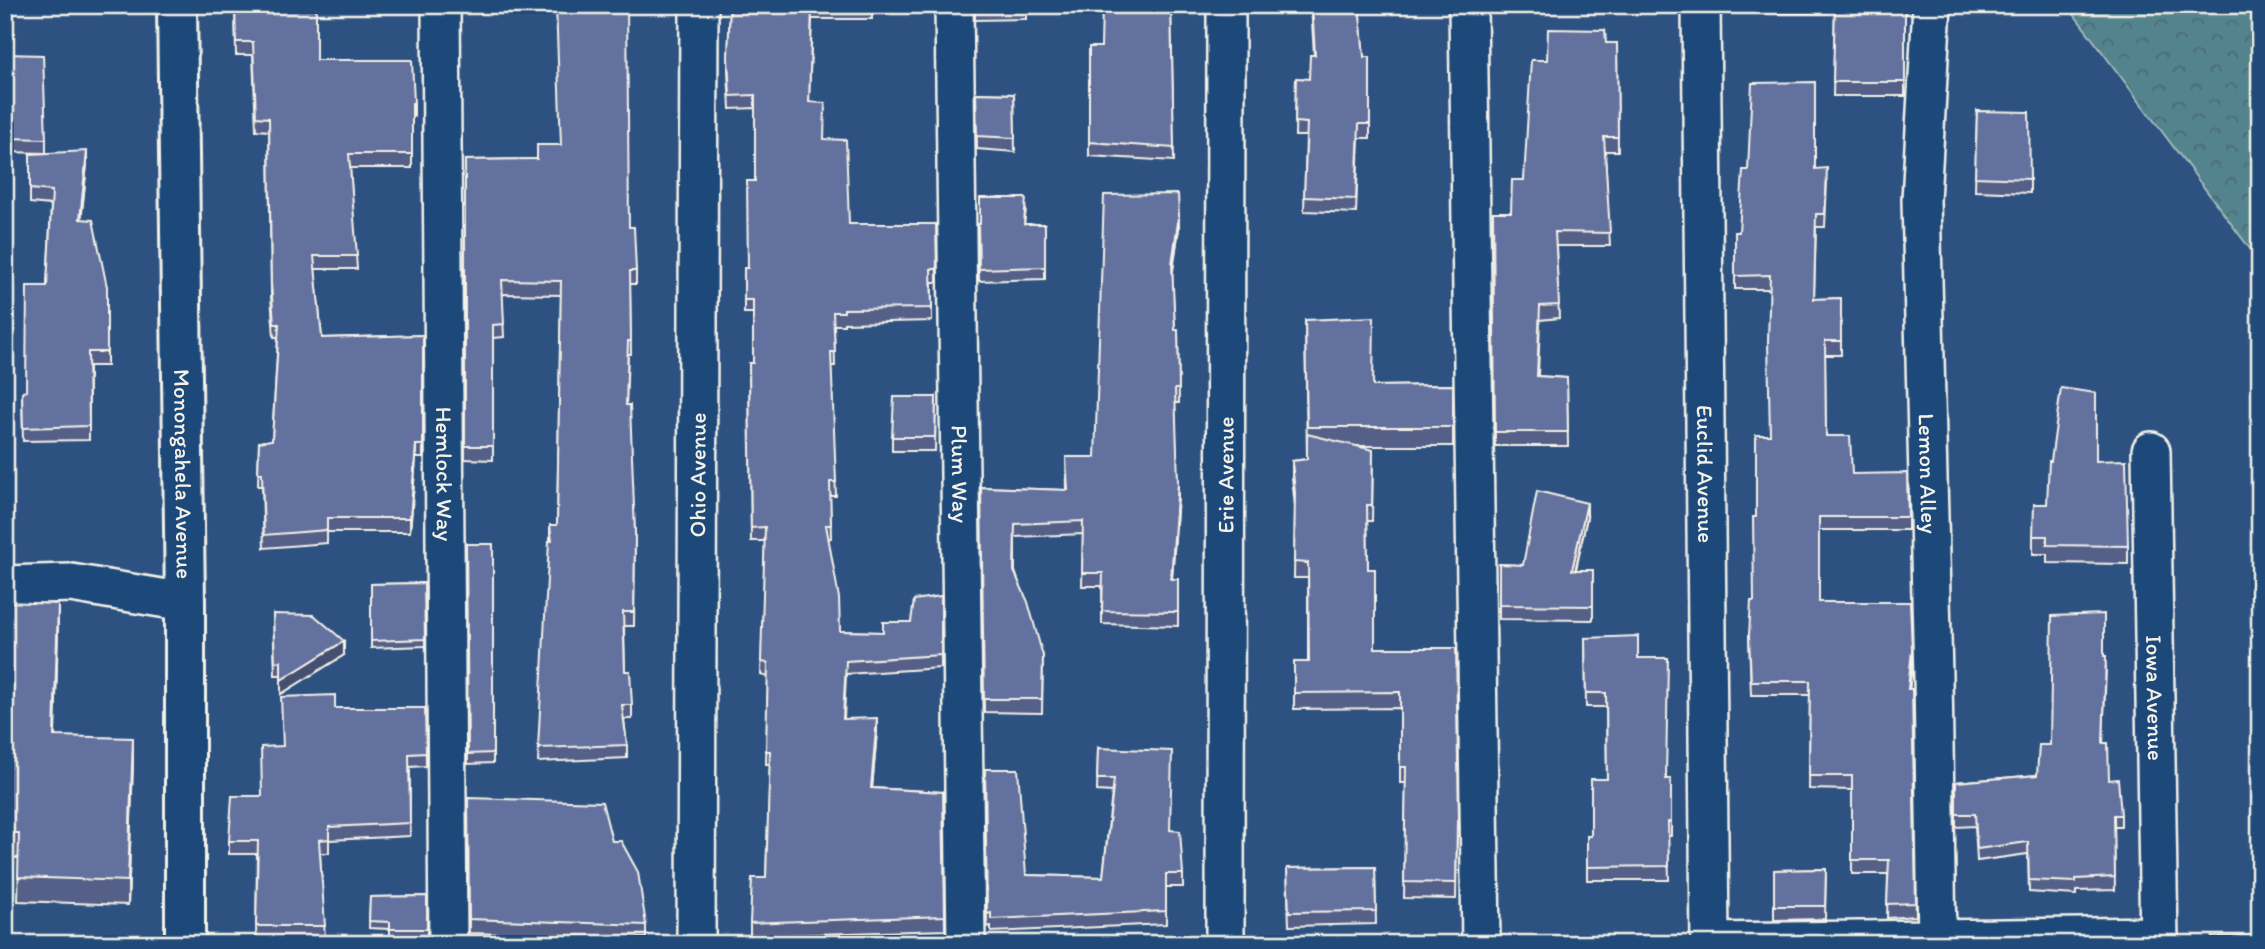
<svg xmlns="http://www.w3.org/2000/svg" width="2265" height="949" viewBox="0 0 2265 949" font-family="Itim,sans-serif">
<defs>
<pattern id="forest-crowns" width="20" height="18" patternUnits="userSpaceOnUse" patternTransform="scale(1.75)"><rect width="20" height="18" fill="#52838d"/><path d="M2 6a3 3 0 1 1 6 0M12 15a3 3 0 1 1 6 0" fill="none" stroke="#4e6b71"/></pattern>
</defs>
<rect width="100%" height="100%" fill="#2d5281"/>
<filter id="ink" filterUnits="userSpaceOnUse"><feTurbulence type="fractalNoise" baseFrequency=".0143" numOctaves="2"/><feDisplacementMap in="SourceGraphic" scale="14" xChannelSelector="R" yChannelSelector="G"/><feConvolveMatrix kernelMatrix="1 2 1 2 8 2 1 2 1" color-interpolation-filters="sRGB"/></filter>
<g filter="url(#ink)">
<path fill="url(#forest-crowns)" stroke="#a3baba" stroke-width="2" d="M2067,5H2260V262Z"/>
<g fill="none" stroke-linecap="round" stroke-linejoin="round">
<defs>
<g id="minor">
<path id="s1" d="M441,5L448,944"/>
<path id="s2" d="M954,5L966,944"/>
<path d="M1468,5L1481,944"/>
<path id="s3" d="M1701,5L1710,944"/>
<path id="s4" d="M1932,5L1921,200L1933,676L1937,944"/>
<path id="s5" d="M2151,451L2159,944"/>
<path d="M5,585L71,583L185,602"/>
<path d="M1710,942L2159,936"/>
<path id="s6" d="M696,944L699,5"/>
<path id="s7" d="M1225,944L1226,5"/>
</g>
<g id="major">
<path id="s8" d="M177,5L185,602V944"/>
</g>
</defs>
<use href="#minor" stroke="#f4f1e8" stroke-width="42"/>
<use href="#major" stroke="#f4f1e8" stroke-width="44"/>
<path stroke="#f4f1e8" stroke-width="4.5" stroke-dasharray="2 5" stroke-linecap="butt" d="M1261,937L1445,939
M1516,940L1619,941"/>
<use href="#minor" stroke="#1f4a7a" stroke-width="37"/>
<use href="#major" stroke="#1f4a7a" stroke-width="38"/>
</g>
<path fill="#556189" stroke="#f4f1e8" stroke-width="2" d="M235,5L316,60L414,103V116H412V168H350L357,269H315L322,338L423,335V458H416L410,532H327V543L264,548L262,486H258L259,442L272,440L278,337H274L271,296L269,131L256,130L253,55H236Z
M730,5H872V19H812L809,102L824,139L849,224H936L937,282H932V321L844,323V325H834L835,366H831L836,496H830L831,538L828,539L840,631L883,632L911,622L941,596V668L846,674L844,719L877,731L872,788L943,792L945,930L750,936V923L766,878L770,764H766L768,677L761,675L765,541H751L749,363H753V313H744V268H748L755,181V108L730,109L728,70Z
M975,5H1026V19L975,20Z
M1171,5L1174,161L1089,156V47H1101Z
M1311,5H1359L1364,57H1370V138H1359L1356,213L1304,211L1306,136H1295L1296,78L1309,79L1314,55Z
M1758,5H1827V13H1759Z
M1835,5H1905V96H1833Z
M1617,43L1618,151H1605L1610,246H1556L1559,318L1540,320L1538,376L1567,378L1568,446H1495L1493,212H1511L1524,180L1547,60Z
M5,54L46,139V153L5,152Z
M976,93L1014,94L1015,152L977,149Z
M1977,111L2030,179V193L1975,191Z
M30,154L87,164L81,219L107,287V366H89V440L23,441L22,392L26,391L47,286L51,205L30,203Z
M537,159L629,227L636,271V284H630L631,354H628L626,405L635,533L634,626H624L625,671L632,705V719H624L627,745V758L538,762L550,541V525H557L561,295L502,294L504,337L493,338V460L465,459V160Z
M1827,182L1825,227H1816L1814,299L1841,298V355H1825L1826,436L1852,474L1908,517V530H1819V602L1912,664L1909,689H1912L1916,916L1887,918L1888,874H1852V790L1809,789L1810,695H1751L1749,635L1754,601L1756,517L1770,435V289H1735V232H1739Z
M1026,210L1024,224H1045V279L979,281L978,224Z
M1179,228L1172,274L1175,330H1178L1179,403H1175L1178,496L1172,579H1178V626L1102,624V586H1082L1083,534L1015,537V571L1043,656L1042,713L984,712L981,487L1067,490L1066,457H1095Z
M1305,320L1374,386L1453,385V446H1355L1373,450L1372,521H1367L1368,569L1375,648H1456L1459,836H1457L1456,899L1404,898L1406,783H1400V708L1294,709V662H1308V578H1294L1295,507L1292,477V461L1307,459Z
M936,397L935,451H892V437Z
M2096,461L2128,546V564L2047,563V554H2033V536L2047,504Z
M1587,517L1576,570H1593V620L1499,619V564L1523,565Z
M466,544H493V763L468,764Z
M424,583L425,646L371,648V584Z
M5,602L58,629L55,736L133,762L128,905L18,901L19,858L5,857Z
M273,614L344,655L281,694V675H275Z
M1585,638L1638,658L1666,779H1671V836H1668L1669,880H1587V836H1591L1607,779L1606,707H1586Z
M2104,656L2106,668L2103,743L2109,780L2121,815V827H2114L2115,890L2076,891V895L2029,892L2028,854L1977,861L1975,826L1956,827V782L2037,775L2050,745Z
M335,708H425L426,766L410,767V836L329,840V853H320L325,939H256L257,854H229V841L261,796Z
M1098,748L1170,830L1183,874V887H1166V924L991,932V926L987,927L985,769L1026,875L1103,877L1112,792L1097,791Z
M468,798L612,841L646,925V938L469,933Z
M1375,867L1376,924L1289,926L1287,868Z
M1826,869L1825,919L1774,920V870Z
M427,896V936H390V929L369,928L370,897Z"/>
<path fill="#454f6f" stroke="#f4f1e8" stroke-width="2" d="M87,151V164L80,233V219Z
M1179,215V228L1172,278V264Z
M416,445V458L410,532V518Z
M1178,483V496L1171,592V579Z
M1587,503V517L1572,584V570Z
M58,604V629L54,760V736Z
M344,641V655L281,694V680Z
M1912,650V664L1908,702V689Z
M877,718V731L871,801V788Z
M133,738V762L128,905V881Z"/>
<path fill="#63719f" stroke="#f4f1e8" stroke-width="2" d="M235,5H316V60H412L414,103H412V154H349L357,256H314L322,338L423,335V445H416L410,518H327V530L264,535L262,473H258L259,442L272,440L279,324H274L271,283L269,118L256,117L253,42H236Z
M556,5H627L629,227H634L636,271H630L631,341H628L626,405H630L635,533L634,612H623L625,671H630L632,705H622L627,745L538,748L549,541H552L550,525H557L561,281L502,280L504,324L493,325V446H465V160L537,159V145H561Z
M730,5H872H812L809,102L825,103L824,139L846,140L849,224H936L937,269H931L932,308L844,309V312H833L835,352H831L836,482H830L831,525H826L839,598L840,631L883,632V622H911L914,600L941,596V655L846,661L843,719L877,718L871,788L943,792L945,916L750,923L752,878H766L770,751H766L768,663L761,662L765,527L751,528L749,363H753V300H744V268H748L747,181H755V95L730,96L728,57Z
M975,5H1026V6H975Z
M1102,5H1171L1174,148L1089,142V47H1101Z
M1312,5H1359L1364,57H1370V124H1359L1356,199L1304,197L1307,123L1295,122L1296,78L1309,79L1310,55H1315Z
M1835,5H1905V82H1833Z
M1548,29L1605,30L1606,43H1617L1618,137H1604L1610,233L1555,232L1559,305L1540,306L1537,376L1567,378L1568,432H1495L1493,212H1511L1512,180H1524L1531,60H1547Z
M5,54L43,55L46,139L5,138Z
M1815,82V169L1827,168L1825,214H1816L1814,299L1841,298V341H1825L1826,436H1850L1852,474L1907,473L1908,517H1819V602H1910L1912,650L1908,689H1912L1916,903L1887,904L1889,860H1852V776H1809L1810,681H1751L1749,635L1751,601H1754L1753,517H1756V435H1770L1768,341L1770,275L1735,276V232H1739L1743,170H1748L1752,83Z
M976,93L1014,94L1015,138L977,136Z
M1977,111L2029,112L2030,179L1975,177Z
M87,151L80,219L93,220L107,287V352H88L89,426L23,428L22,392L26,391L27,286H47L52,191L30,189V154Z
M1178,194L1179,215L1172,264L1175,330H1178L1179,389H1175L1178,483L1171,579H1178V612L1102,611L1103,573H1082L1083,521L1015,524L1014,571L1028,602L1043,656L1042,699H984L981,487L1068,490L1066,457H1095L1104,195Z
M980,198H1026L1024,224H1045V267L979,269L978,224H980Z
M1374,317L1373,386L1453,385V427H1307L1305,320Z
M2061,388L2096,393V461L2126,460L2128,546L2047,545V536H2033L2034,504H2047L2049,461H2051Z
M894,397H936L935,437H892Z
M1307,434L1373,450L1372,505H1367L1368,569H1375V648H1456L1459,820H1457L1456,883L1404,882L1406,767H1400V692L1294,693V662H1309L1308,563L1294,562L1295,493L1292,461L1307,459Z
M1537,491L1587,503L1572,570H1593V606L1499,605V564L1523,565Z
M466,544H493V753L468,754Z
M424,583L425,639L371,641V584Z
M5,602L58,604L54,736L133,738L128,881L18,877L19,833H5Z
M273,614L314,615L344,641L281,680V661L275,662Z
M2104,614V656H2106L2103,743H2108L2109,780L2118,779L2121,815H2114L2115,877L2076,879V882L2029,880L2028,842L1977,849L1975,814H1956V782L2037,775L2039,745H2050L2052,616Z
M1638,636V658H1668L1666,779H1671V822H1668L1669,866L1587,867V836H1591V779H1607L1606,693H1586L1585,638Z
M335,695V708H425L426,753L409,754L410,823L329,827V839L319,840L325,926H256L258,841H229L232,796H262L261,747L283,746L281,697Z
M1098,748L1172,751L1170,830L1180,831L1183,874H1166V911L991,919V913L987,914L985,769H1018L1026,875L1103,877L1114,779H1097Z
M468,798L602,802L612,841H621L638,872L646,925L469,919Z
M1375,867L1376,911L1289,912L1287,868Z
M1826,869L1825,906H1774V870Z
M427,896V929H390V922L369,921L370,897Z
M2260,936V944H2212V937Z
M1675,940V944H1616V941Z"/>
</g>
<g text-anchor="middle" stroke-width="5" stroke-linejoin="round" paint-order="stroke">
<g font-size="23" fill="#f4f1e8" stroke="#1f4a7a">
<text dy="8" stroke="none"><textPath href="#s8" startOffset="469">Monongahela Avenue</textPath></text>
<text dy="8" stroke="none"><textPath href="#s2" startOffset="469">Plum Way</textPath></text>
<text dy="8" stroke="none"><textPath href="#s7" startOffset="469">Erie Avenue</textPath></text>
<text dy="8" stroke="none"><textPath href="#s3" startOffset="469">Euclid Avenue</textPath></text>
<text dy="8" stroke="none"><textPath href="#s4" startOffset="469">Lemon Alley</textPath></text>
<text dy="8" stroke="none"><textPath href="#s1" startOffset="469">Hemlock Way</textPath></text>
<text dy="8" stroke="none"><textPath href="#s6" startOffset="469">Ohio Avenue</textPath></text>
<text dy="8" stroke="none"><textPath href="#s5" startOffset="247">Iowa Avenue</textPath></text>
</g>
</g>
<rect width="2265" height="949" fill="none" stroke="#1f4a7a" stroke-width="28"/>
<rect x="14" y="14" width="2237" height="921" fill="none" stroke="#f4f1e8" stroke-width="2.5" filter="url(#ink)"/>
</svg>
